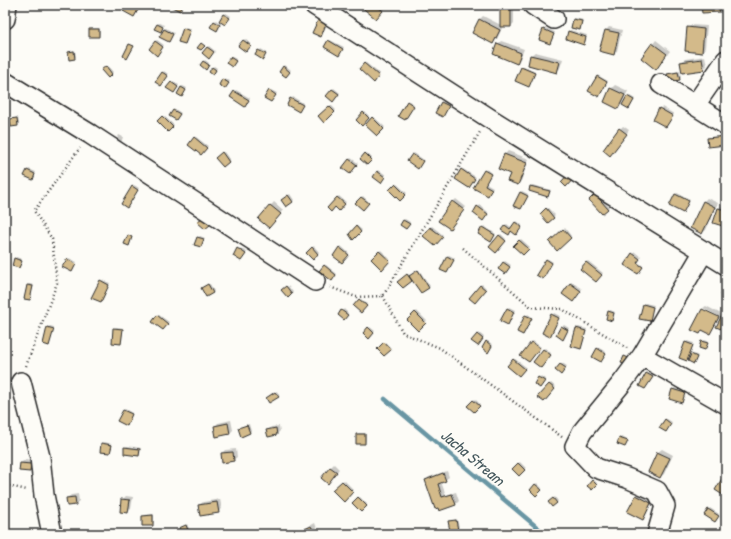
<svg xmlns="http://www.w3.org/2000/svg" width="731" height="539" viewBox="0 0 731 539" font-family="'Patrick Hand',sans-serif">
<rect width="100%" height="100%" fill="#fdfcf7"/>
<filter id="ink" filterUnits="userSpaceOnUse"><feTurbulence type="fractalNoise" baseFrequency=".025" numOctaves="2"/><feDisplacementMap in="SourceGraphic" scale="8" xChannelSelector="R" yChannelSelector="G"/><feConvolveMatrix kernelMatrix="1 2 1 2 8 2 1 2 1" color-interpolation-filters="sRGB"/></filter>
<g filter="url(#ink)">
<path fill="#0003" d="M360,5H383L385,7L379,15Z
M501,5H514V23L511,26H503L497,39L493,42L479,20L483,16L501,25Z
M226,13L231,16L226,22H222L218,29L215,22L216,20L220,23Z
M575,18L583,20L579,29L574,19Z
M159,23L164,25L162,29L157,25Z
M691,25L707,26L705,48L702,52L688,28Z
M185,27L191,29L185,43L184,28Z
M609,27L622,30L617,51L613,54L601,51L606,30Z
M92,28H100V34L99,36L90,29Z
M166,28L174,33L170,40L164,29Z
M545,28L555,32L550,43L544,30Z
M570,30L587,35L585,42L583,44L567,38Z
M245,39L251,44L245,51L240,46Z
M157,40L164,45L157,54L150,49Z
M330,40L344,47L339,55L329,41Z
M656,40L670,51L656,68L642,58Z
M501,41L524,49L520,59L517,62L498,44Z
M209,46L215,51L209,58L203,53Z
M261,49L266,52L264,57L257,55Z
M75,50L76,57L70,59L69,52Z
M535,52L563,59L560,68L557,72L529,65L531,55Z
M705,56L707,66L703,69L681,62L685,59Z
M232,57L236,59L234,64L230,58Z
M205,60L209,63L207,67L204,62Z
M366,63L380,74L374,81L360,69Z
M285,65L291,70L286,76L280,71Z
M108,66L113,72L108,76L103,70Z
M214,66L217,68L215,72L210,71Z
M524,66L535,72L530,84L522,68Z
M164,71L168,74L162,83L163,73Z
M680,71L681,78L679,79L668,74L669,73Z
M599,76L608,81L600,95L598,77Z
M225,78L230,81L226,86L220,84Z
M173,81L179,85L175,91L171,83Z
M615,85L628,91L621,105L618,108L611,89Z
M183,86L187,88L182,96L181,87Z
M334,88L340,93L333,101L327,96Z
M236,90L250,98L246,104L235,92Z
M271,90L277,93L273,100L269,91Z
M630,96L635,99L629,108L628,97Z
M293,97L303,103L300,109L288,104Z
M409,101L414,104L406,117L408,102Z
M443,101L450,104L443,116L437,113Z
M331,105L336,110L324,121L319,116Z
M662,107L674,114L666,126L654,119Z
M175,109L181,113L177,118L174,111Z
M365,112L369,116L362,124L357,120Z
M164,116L174,125L168,131L158,121Z
M18,117L19,124L18,125L11,119Z
M374,117L385,127L377,135L366,125Z
M623,126L629,130L614,151L620,129Z
M119,135L123,137L121,143H115Z
M726,135V144L708,138L710,137Z
M196,137L208,146L201,154L189,145Z
M508,151L529,159L521,181L518,184L511,173L505,154Z
M224,152L230,160L223,166L216,158Z
M367,153L372,158L367,163L362,158Z
M414,153L424,160L419,166L408,161Z
M351,158L358,163L350,173L343,167Z
M29,169L36,172L34,177L28,171Z
M463,169L476,177L470,186L462,170Z
M487,169L492,173L486,183L493,187L489,194L475,187Z
M379,170L386,175L382,180L374,177Z
M397,184L407,193L400,199L391,190Z
M134,185L139,188L128,205L133,186Z
M532,185L551,190L548,196L531,187Z
M522,191L528,194L521,208L520,193Z
M677,193L690,199L683,212L676,194Z
M290,194L294,200L286,206L283,199Z
M597,194L609,207L602,213L591,200Z
M339,196L346,202L339,210L335,206L328,208Z
M363,196L369,202L363,208L357,203Z
M707,198L718,203L706,230L702,233L691,228L704,201Z
M456,199L466,207L450,228L453,202Z
M274,202L283,210L272,224L259,219Z
M480,205L488,212L484,218L474,213Z
M722,205L726,206V226L715,222L719,208Z
M548,208L555,215L548,222L541,214Z
M405,219L410,222L408,226L404,220Z
M517,221L522,225L517,232L511,230L508,233L505,226L507,224L512,228Z
M357,226L362,230L353,238L350,234Z
M432,226L443,235L435,245L424,236Z
M484,226L496,234L492,239L483,228Z
M565,228L571,236L557,249L550,242Z
M501,234L506,239L496,252L490,247Z
M200,236L205,238L201,246L198,238Z
M521,239L530,247L523,254L515,246Z
M314,246L319,252L313,258L307,253Z
M341,246L349,253L344,260L340,248Z
M239,248L247,252L243,258L238,249Z
M381,250L390,259L382,268L373,259Z
M635,252L641,257L638,262L643,266L639,272L626,265Z
M449,255L455,258L447,272V257Z
M16,257L22,259L19,267L15,259Z
M69,258L77,262L73,270L63,266Z
M548,259L553,262L544,276L547,260Z
M505,261L511,265L506,271L500,269Z
M588,261L603,273L596,281L581,269Z
M326,265L337,274L332,280L320,271Z
M419,270L430,286L421,292L412,280L403,287L399,282L409,274L410,276Z
M102,280L110,283L102,300L100,281Z
M572,282L582,289L574,300L570,283Z
M29,284L34,285L29,299L28,285Z
M210,284L214,291L212,293L204,287Z
M482,284L486,288L475,301L471,298Z
M288,286L293,292L288,297L282,291Z
M361,299L367,304L361,311L355,306Z
M645,303L654,305L649,320L643,305Z
M706,306L721,314L720,317L703,308Z
M509,307L515,310L508,324L502,321Z
M344,309L348,313L345,317L339,315Z
M657,309H659L654,320L652,319Z
M610,310L615,312L612,320L609,312Z
M702,310L719,318L713,329L710,332L704,329L700,333Z
M417,311L427,321L418,329L409,320Z
M554,313L560,316L551,334L543,332Z
M528,314L532,317L524,332L518,331Z
M159,315L169,322L163,329L153,321Z
M564,325L569,328L564,337L562,327Z
M50,326L54,327L49,345L48,328Z
M116,327L123,328L122,341L121,343L114,329Z
M370,327L375,331L369,337L365,333Z
M578,327L587,329L582,346L577,328Z
M479,333L484,337L477,345L473,341Z
M703,340L708,341L705,349L700,347Z
M488,341L493,345L488,351L483,347Z
M533,341L541,347L530,360L522,355Z
M687,341L694,343L687,360L680,358Z
M385,342L391,348L384,355L378,349Z
M545,348L551,353L542,365L534,362Z
M599,348L606,352L603,359L597,349Z
M694,354L698,356L694,362L692,355Z
M5,356H8L7,372L6,374Z
M515,359L526,367L521,374L508,366Z
M562,363L567,366L561,374L556,370Z
M649,372L653,375L646,387L647,374Z
M541,376L545,379L541,386L535,384Z
M551,383L556,387L544,401L539,397Z
M674,388L685,391L682,401L673,390Z
M277,391L279,395L278,396L267,398Z
M475,399L480,404L474,411L469,406Z
M125,409L132,413L128,423L123,411Z
M667,419L672,422L667,430L665,420Z
M231,420L233,430L230,433L215,426L218,423Z
M249,424L251,431L250,432L241,427Z
M279,426L280,431L277,434L267,431L271,427Z
M358,433H366V441L365,443L357,435Z
M621,437L628,440L625,446L620,439Z
M104,442L112,444L110,452L102,444Z
M127,446L141,448L140,454L139,455L125,447Z
M236,449L237,457L233,460L222,453L225,450Z
M662,449L673,455L664,474L660,477L649,472L658,452Z
M24,460L34,461L33,468L30,471L21,463Z
M520,462L526,468L519,474L513,469Z
M334,464L339,469L331,479L330,468Z
M447,471L449,477L445,480L441,482L446,495L456,492L459,501L456,504L439,510L426,480L429,477Z
M344,480L354,490L344,500L334,490Z
M594,480L597,483L592,489L589,485Z
M537,483L542,488L536,494L531,490Z
M640,492L654,499L646,515L643,519L637,496Z
M78,494L79,501L75,504L67,498L71,495Z
M126,496L133,497L131,509L128,512L122,500Z
M360,497L367,504L361,510L354,503Z
M555,497L558,501L552,506L549,502Z
M220,499L222,509L218,512L199,505L203,502Z
M710,508L719,514L716,520L705,515Z
M154,514V523L153,525H143V516L145,515Z
M457,519L459,527L457,529L449,522Z
M315,523L318,531L315,534H295Z
M187,524L190,531L183,534L181,528Z"/>
<g fill="none" stroke-linecap="round" stroke-linejoin="round">
<path stroke="#6996a4" stroke-width="4.5" d="M385,399L545,534"/>
</g>
<path fill="#d3ba8a" stroke="#2b2b2b" d="M127,5H138L137,7L139,8L134,17L123,11Z
M173,5H183L180,11L172,7Z
M359,5H376L383,11L376,19Z
M500,5H511V27H500Z
M701,5H720V12L702,13Z
M223,14L230,18L225,25L219,21Z
M479,19L500,30L493,44L472,33Z
M573,19L582,21L580,30L571,28Z
M318,20L326,24L321,37L312,33Z
M214,21L220,25L217,31L210,27Z
M157,24L163,27L161,32L154,29Z
M687,27L704,29L702,53L685,51Z
M183,28L190,31L185,44L178,42Z
M89,29H99V37H89Z
M164,29L173,34L169,42L159,37Z
M543,29L554,34L550,44L539,40Z
M605,30L619,33L614,55L599,51Z
M568,31L586,37L584,45L566,39Z
M243,40L251,46L246,52L238,46Z
M328,40L343,49L339,56L324,47Z
M155,41L163,47L157,56L149,49Z
M201,43L205,46L201,50L197,48Z
M497,43L521,53L517,64L493,54Z
M652,43L667,54L656,70L641,58Z
M129,44L134,46L127,59L123,56Z
M207,47L214,52L209,59L202,53Z
M258,50L266,54L263,60L255,55Z
M74,51L75,59L69,60L68,52Z
M530,55L560,62L557,73L528,65Z
M230,57L236,61L232,67L226,63Z
M702,59L704,70L682,73L680,62Z
M203,61L209,65L206,70L200,65Z
M364,63L379,76L374,83L359,69Z
M106,66L112,74L108,78L101,70Z
M283,66L290,72L286,77L279,72Z
M212,67L216,70L213,75L209,72Z
M521,67L535,73L529,87L515,81Z
M162,72L168,76L161,86L155,82Z
M678,72L680,80L668,82L667,74Z
M597,76L607,82L599,97L588,91Z
M222,79L229,83L225,89L219,85Z
M171,82L178,87L174,93L166,88Z
M181,87L186,90L182,97L177,94Z
M610,88L625,95L618,109L604,102Z
M332,89L339,94L333,102L326,96Z
M269,90L276,95L271,102L264,98Z
M234,91L249,100L245,107L230,97Z
M627,96L634,100L629,109L622,105Z
M290,98L303,105L299,112L287,105Z
M407,101L414,106L405,120L398,116Z
M441,102L449,106L443,117L435,113Z
M329,106L335,112L324,123L318,116Z
M659,108L673,116L666,127L653,120Z
M173,110L180,114L176,120L169,116Z
M363,112L369,118L362,126L356,120Z
M162,116L173,127L168,132L157,121Z
M372,117L384,129L377,136L365,125Z
M17,118L18,126L11,127L10,119Z
M619,128L627,134L610,156L603,150Z
M726,136V145L708,147L707,138Z
M194,137L207,148L201,155L188,145Z
M222,152L229,162L223,167L215,158Z
M365,153L372,160L367,165L360,159Z
M412,154L423,161L418,169L407,161Z
M504,154L527,163L518,185L507,181L510,174L498,169Z
M349,159L357,165L350,174L342,168Z
M461,169L475,179L469,188L455,179Z
M27,170L35,174L33,180L24,176Z
M484,170L491,174L485,185L492,189L488,196L473,188Z
M377,171L385,177L381,183L373,177Z
M570,172L575,177L566,187L561,182Z
M395,184L406,195L400,201L389,190Z
M132,186L138,190L127,208L121,204Z
M530,186L550,191L548,197L529,191Z
M520,192L528,196L521,209L513,206Z
M595,194L608,209L602,214L589,200Z
M675,194L689,201L683,213L669,206Z
M288,195L293,202L286,207L281,200Z
M337,197L345,204L339,211L335,207L331,212L327,208Z
M361,197L369,203L363,210L355,203Z
M452,201L464,210L450,229L438,221Z
M703,201L715,207L702,234L690,228Z
M270,205L281,214L269,228L258,219Z
M477,206L488,214L483,221L473,213Z
M546,208L554,218L548,223L540,214Z
M718,208L726,210V227L713,223Z
M203,217L210,225L205,229L197,222Z
M403,220L410,224L406,229L400,225Z
M515,222L522,227L516,235L511,231L509,235L501,230L505,225L510,229Z
M356,226L361,232L353,240L349,234Z
M430,227L443,237L435,246L423,236Z
M482,227L495,235L491,242L478,234Z
M563,229L571,238L557,251L549,242Z
M128,235L132,237L129,246L124,244Z
M499,235L506,241L496,253L489,247Z
M197,237L204,239L201,247L194,245Z
M519,240L529,249L523,255L513,246Z
M312,247L318,254L313,260L306,253Z
M339,247L349,255L342,263L333,256Z
M237,248L246,254L241,261L233,256Z
M379,251L390,261L382,270L371,259Z
M632,253L640,259L637,263L643,267L638,274L624,265Z
M447,256L454,260L447,273L440,270Z
M14,258L22,261L19,268L12,266Z
M67,259L76,264L72,272L62,267Z
M546,259L552,263L543,279L536,275Z
M503,262L510,267L505,274L498,269Z
M586,262L602,275L596,282L580,269Z
M324,265L336,275L332,281L319,271Z
M418,270L429,288L421,293L409,276Z
M407,274L412,281L403,288L397,282Z
M100,280L109,285L101,302L91,298Z
M726,282V297L721,295Z
M570,283L581,291L573,302L562,294Z
M208,284L213,293L206,297L201,288Z
M27,285L33,286L30,300L24,299Z
M480,285L486,290L475,303L469,298Z
M286,286L292,294L288,298L281,290Z
M359,299L367,306L361,313L353,306Z
M643,304L653,307L650,321L639,319Z
M507,308L514,312L508,325L500,321Z
M702,309L719,317L710,334L702,330L700,334L691,330Z
M341,310L348,315L344,320L338,315Z
M608,311L614,313L612,321L606,319Z
M415,312L426,323L418,331L407,320Z
M551,314L559,318L550,337L542,333Z
M157,315L168,324L163,330L152,322Z
M525,315L532,318L523,335L517,332Z
M722,315L726,317L721,329L716,327Z
M561,326L568,330L563,340L556,335Z
M47,327L54,329L49,346L43,344Z
M368,327L374,333L369,339L363,333Z
M113,328L123,329L121,344L112,343Z
M576,328L586,331L581,349L571,346Z
M477,334L483,339L478,346L471,341Z
M486,341L492,346L488,353L482,348Z
M701,341L708,343L705,350L699,348Z
M384,342L391,350L384,356L377,349Z
M531,342L540,348L529,362L520,356Z
M685,342L693,345L687,361L679,358Z
M597,348L606,354L601,362L592,357Z
M543,349L551,355L541,368L533,362Z
M691,354L697,357L694,364L688,361Z
M624,356L631,359L629,366L621,363Z
M5,357H7L6,375H5Z
M513,359L525,369L519,376L507,366Z
M560,364L566,368L561,375L555,370Z
M646,373L653,377L645,389L639,386Z
M538,377L545,381L540,388L534,384Z
M549,384L555,389L544,402L537,397Z
M672,389L685,393L682,403L669,399Z
M275,392L279,397L269,403L266,398Z
M473,400L480,406L474,412L467,406Z
M123,410L132,414L127,426L117,421Z
M665,419L671,424L666,432L659,428Z
M228,423L230,434L216,437L214,426Z
M247,425L250,433L241,437L238,428Z
M276,428L277,435L268,437L266,430Z
M356,434H365V444H356Z
M619,438L628,441L625,447L617,444Z
M101,443L112,445L110,453L100,452Z
M124,447L140,449L139,456L124,454Z
M233,452L234,461L222,463L221,453Z
M657,452L670,458L660,478L648,472Z
M20,463L31,464L30,472L19,471Z
M518,463L525,470L519,476L512,469Z
M330,467L337,472L328,484L321,478Z
M726,472V497L715,490Z
M443,473L446,481L438,484L442,497L452,494L456,505L439,511L438,508L435,509L425,480Z
M592,480L597,485L592,490L587,486Z
M342,481L353,492L344,502L332,490Z
M535,484L542,490L536,496L530,490Z
M636,495L651,503L643,520L627,512Z
M75,497L76,505L67,506L66,498Z
M358,497L367,506L361,512L352,503Z
M553,498L557,503L552,507L548,502Z
M121,499L130,500L128,513L120,512Z
M217,502L219,513L200,516L198,505Z
M708,509L719,516L715,522L704,515Z
M153,515V526H142V516Z
M456,520L458,530L450,531L448,521Z
M186,525L189,533L182,534L179,528Z
M311,526L315,534H295Z"/>
<g fill="none" stroke-linecap="round" stroke-linejoin="round">
<defs>
<path id="minor" d="M314,5L489,118L726,265
M533,5L554,19
M5,19L7,5
M5,82L90,134L315,281
M661,84L726,125
M695,105L726,60
M642,356L726,404
M21,382L40,457L44,495L52,534
M657,534L665,506L657,491L627,478L596,468L575,446L582,432L622,383L642,356L704,251"/>
</defs>
<use href="#minor" stroke="#2b2b2b" stroke-width="22"/>
<path stroke="#2b2b2b" stroke-width="2.5" stroke-dasharray="1 3" stroke-linecap="butt" d="M463,248L531,307L562,309L627,348
M330,287L356,297L383,296L480,132
M383,296L403,333L440,348L562,437
M26,366L57,283L52,239L34,211L80,148
M5,485L27,490"/>
<use href="#minor" stroke="#fdfcf7" stroke-width="19"/>
</g>
</g>
<g text-anchor="middle" stroke-width="3" stroke-linejoin="round" paint-order="stroke">
<g font-size="16" font-style="italic" fill="#45585d" stroke="#fdfcf7">
<text transform="translate(473 457) rotate(40)" y="6">Jacha Stream</text>
</g>
</g>
<rect width="731" height="539" fill="none" stroke="#fdfcf7" stroke-width="20"/>
<rect x="10" y="10" width="711" height="519" fill="none" stroke="#2b2b2b" stroke-width="1.5" filter="url(#ink)"/>
</svg>
